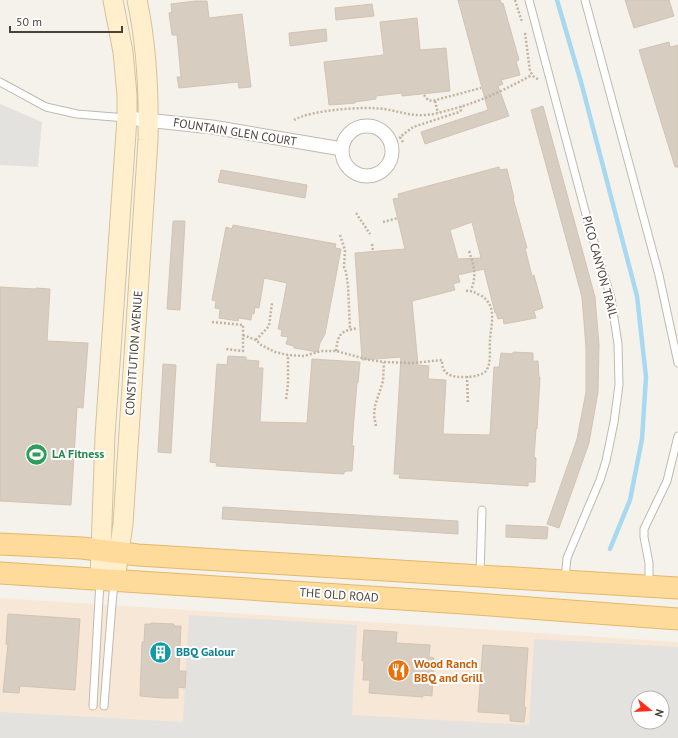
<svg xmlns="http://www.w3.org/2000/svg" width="678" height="738" viewBox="0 0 678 738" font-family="'PT Sans',sans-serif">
<rect width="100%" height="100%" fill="#f5f2eb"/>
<path fill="#f7e7d7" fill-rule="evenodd" d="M0,598L678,642V738H0ZM638,698H662V722H638Z"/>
<path fill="#e4e2df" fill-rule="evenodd" d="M0,104L42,122L38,167L0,165Z
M189,615L357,625L352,715L529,725L534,639L678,647V738H0V712L183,722ZM638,698H662V722H638Z"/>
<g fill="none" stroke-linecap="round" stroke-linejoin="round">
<path stroke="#a8d9f1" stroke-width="4.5" d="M557,0L581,82L637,296L646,377L642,439L630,500L610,549"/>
</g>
<path fill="#d7cdc0" stroke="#d2c4b3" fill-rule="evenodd" d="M458,0H500L502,4L503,3L519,60L516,61L520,75L501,80L503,84L498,86L509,116L425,144L421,132L488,110Z
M625,0H669L674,16L634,28Z
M195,1H207L209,18L242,14L251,87L239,88L238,82L179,88L177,77H181L177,35H172L169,13L172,12L171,4Z
M372,4L374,16L336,20L335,8Z
M417,18L420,50L446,48L450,91L402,96V93L376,96V99L355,102V103L343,104L329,105L324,62L384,55L380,22Z
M326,29L327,41L290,46L289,33Z
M669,42L670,47L678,45V167H675L639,50Z
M543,106L595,297L599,345L598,392L589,443L559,528L547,524L577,439L586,392V347L582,297L531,110Z
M499,167L500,170L507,169L514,198H513L527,248H525L532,276L534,275L543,308L534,311L536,318L504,324L503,318L498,319L496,313H495L484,269L458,275L460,282L453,284L455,290L412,301L418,365L429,366L428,379L446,380L443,434L490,435L494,367H499L501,353L513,354V352L533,353V361H538L539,377H540L537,429H536L534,457L536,458L535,482H528V486L399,478L400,474H394L401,357L362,360L355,253L405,249L393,199L399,198L398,194ZM472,222L481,258L458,259L450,230Z
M221,170L307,185L305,198L218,182Z
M173,221H185L180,310L167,309Z
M233,225L336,244L335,248L341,249L325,334L320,343L318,352L294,348V346L286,344L288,337L281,336L282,330L278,329L287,283L264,278L259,308L255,307L254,314L252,313L251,320L239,318L238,321L219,318L220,309L215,308L216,301L212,300L226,227L232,229Z
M0,287L36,289V288L50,289L47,341L88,343L83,408L77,407L71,505L0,501Z
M228,356L246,357V360L259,361L258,368H263L260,422L307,423L312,359L360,362L358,383H357L354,418L352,446H354L352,471H346L344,472V474L309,472L216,466L217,463L210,462L217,364L227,365Z
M163,364L176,365L171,453L158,452Z
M223,507L458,521V534L222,519Z
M506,525L548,527L547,539L506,537Z
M8,614L80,619L75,690L20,686L19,693L3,692L8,644H6Z
M151,623L174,624V626H181L179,671H186L185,688L178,687V698H163L140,696L142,642H144L145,624H151Z
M364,630L397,632L396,643L430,645L429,657L434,658L432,696L423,695V697L369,693L370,680H363L364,661H362Z
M483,645L528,648L524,707H526L524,722L510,721V714L478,712Z"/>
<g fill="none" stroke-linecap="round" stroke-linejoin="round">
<defs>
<path id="lane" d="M529,0L588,222L611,298L618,344L619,385L614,422L606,461L600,480L567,558L565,579
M585,0L659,275L678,363
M0,82L46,107L77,114L126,118
M480,574L482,510
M649,584V563L644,537V529L667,481L678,436
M93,706L100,581
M104,706L112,604L114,583"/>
<path id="street" d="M127,118L212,127L342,149
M342 151a25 25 0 1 1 50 0a25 25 0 1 1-50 0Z"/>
<path id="secondary" d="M100,579L105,436L127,118V95L123,52L113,0
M115,580L123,524L148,140C149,93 147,46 137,0"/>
<path id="primary" d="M0,544L82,548L138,555L678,588
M0,573L463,603L678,619"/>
</defs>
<use href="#lane" stroke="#c1b9ad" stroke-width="9"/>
<use href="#street" stroke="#c1b9ad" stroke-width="15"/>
<use href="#secondary" stroke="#d5c29a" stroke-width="21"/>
<use href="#primary" stroke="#e5b769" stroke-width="23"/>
<path stroke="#c3b39e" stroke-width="2.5" stroke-dasharray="2 2" stroke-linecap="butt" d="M515,0L522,22
M525,33L530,71L533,76L539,80
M424,95L428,100L432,101L481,88
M435,101L438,113
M294,120C310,110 365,106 384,109C398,111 410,116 424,115C434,115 444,111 453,109C482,101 506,89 532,75
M403,142L400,137L413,127L459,112L461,110V106
M356,213L370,234
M383,222L398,218
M340,235L345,250L344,267L346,272L348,286L350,329
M372,244L373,251
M469,251C474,266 477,275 471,290
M212,322L243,325V351L226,349
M243,335L256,340L261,345L275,352L288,355L304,356L321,351H336L370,360L384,362L413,363L442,360C442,366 443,371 448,374C455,379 480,378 486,371C492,362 489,350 490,340C491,324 498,305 480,295C475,293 472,290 466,291
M256,340L269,326L272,303
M336,351C338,333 341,331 358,328
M467,376L468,404
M286,399L288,384V355
M376,426L374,416L375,406L383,381L384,362"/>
<use href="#lane" stroke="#fff" stroke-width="7"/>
<use href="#street" stroke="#fff" stroke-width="13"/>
<use href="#secondary" stroke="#ffefcc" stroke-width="19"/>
<use href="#primary" stroke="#ffdb9b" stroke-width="21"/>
</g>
<defs>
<symbol id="stadium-disc" viewBox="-11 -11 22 22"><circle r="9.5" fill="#2e9e5b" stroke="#fff"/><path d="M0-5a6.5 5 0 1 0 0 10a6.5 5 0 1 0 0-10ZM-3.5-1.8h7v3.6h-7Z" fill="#fff"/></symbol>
<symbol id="building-disc" viewBox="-11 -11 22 22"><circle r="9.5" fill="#0f9aa8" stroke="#fff"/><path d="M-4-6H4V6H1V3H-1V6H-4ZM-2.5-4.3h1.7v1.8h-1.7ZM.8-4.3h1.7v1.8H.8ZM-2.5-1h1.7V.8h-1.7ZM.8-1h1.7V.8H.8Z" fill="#fff"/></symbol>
<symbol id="restaurant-disc" viewBox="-11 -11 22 22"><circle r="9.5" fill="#e8710a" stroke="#fff"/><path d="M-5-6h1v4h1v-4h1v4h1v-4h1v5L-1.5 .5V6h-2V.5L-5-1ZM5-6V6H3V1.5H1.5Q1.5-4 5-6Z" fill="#fff"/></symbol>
</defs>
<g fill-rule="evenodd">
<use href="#stadium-disc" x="24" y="442" width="25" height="25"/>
<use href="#building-disc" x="148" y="640" width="25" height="25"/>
<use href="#restaurant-disc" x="386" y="658" width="25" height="25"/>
</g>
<g text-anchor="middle" stroke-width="4" stroke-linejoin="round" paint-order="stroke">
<g font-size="12" fill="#4a4238" stroke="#fff">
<text transform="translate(235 132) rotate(9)" y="4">FOUNTAIN GLEN COURT</text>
<text transform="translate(600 267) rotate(75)" y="4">PICO CANYON TRAIL</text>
<text transform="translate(134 353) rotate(-86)" y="4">CONSTITUTION AVENUE</text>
<text transform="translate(339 595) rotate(4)" y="4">THE OLD ROAD</text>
</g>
<g font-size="12" font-weight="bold" fill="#27864d" stroke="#fff" text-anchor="start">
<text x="52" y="458">LA Fitness</text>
</g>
<g font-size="12" font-weight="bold" fill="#0d838f" stroke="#fff" text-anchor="start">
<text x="176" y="656">BBQ Galour</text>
</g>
<g font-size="12" font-weight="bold" fill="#c56008" stroke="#fff" text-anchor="start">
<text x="414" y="668">Wood Ranch<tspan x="414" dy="14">BBQ and Grill</tspan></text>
</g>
</g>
<g transform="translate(650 710) rotate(108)"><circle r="19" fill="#ffffff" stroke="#b7b3af"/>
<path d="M0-3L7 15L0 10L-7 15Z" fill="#fb2e1c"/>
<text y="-6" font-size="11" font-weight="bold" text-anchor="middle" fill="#4a4238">N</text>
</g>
<path d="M10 26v6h112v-6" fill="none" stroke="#4a4238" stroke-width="2"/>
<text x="16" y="26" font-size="12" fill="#4a4238" stroke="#ffffff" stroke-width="3" paint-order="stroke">50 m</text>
</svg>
